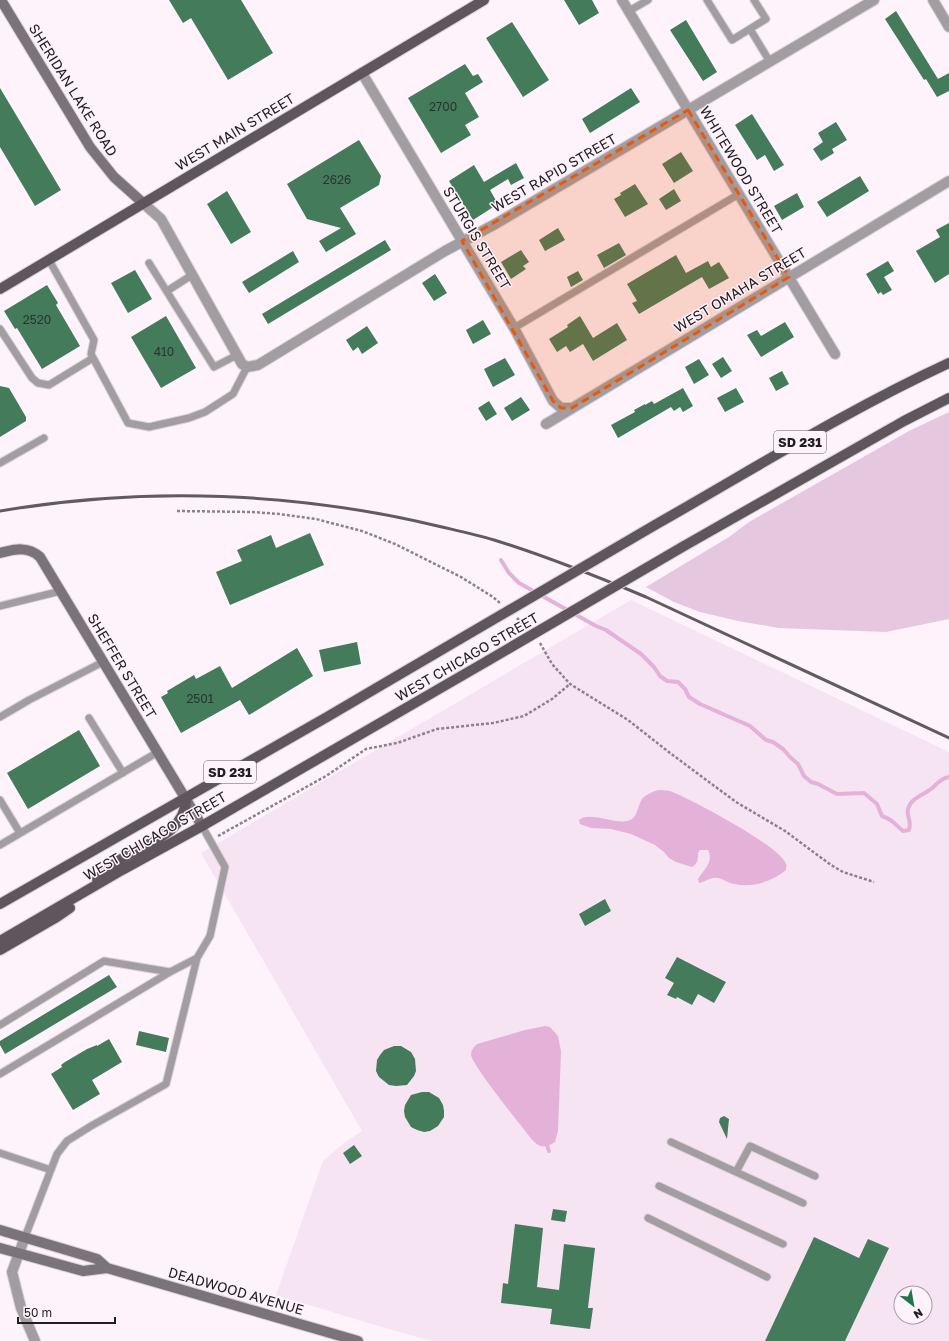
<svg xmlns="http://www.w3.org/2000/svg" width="949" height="1341" viewBox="0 0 949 1341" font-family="'Golos Text',sans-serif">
<rect width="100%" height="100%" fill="#fef2fb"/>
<path fill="#f7e4f3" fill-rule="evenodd" d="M631,600L949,752V1341H432L385,1328L276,1295L323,1161L344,1143L362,1131L201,853ZM901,1293H925V1317H901Z"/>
<path fill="#e5c7df" d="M949,412V619L886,632L779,628L738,621L700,612L674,602L646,587L729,537L749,522L909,431Z"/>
<path fill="#e4b2d9" d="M658,790C662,790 666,790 670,791C689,798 782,847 786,864C787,864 786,869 786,870C771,882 753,888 734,884C728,883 722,878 717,878C710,877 706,882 699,883L698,879C704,869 714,862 708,850H700L698,853C698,859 698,864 692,867L676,862L669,858L664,852L655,845L631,834L611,829L591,828L580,824L579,820C589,811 614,824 627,821C638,819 637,807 642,799C646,794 653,792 658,790Z
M545,1026L550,1027L558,1036L561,1051L558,1131L555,1142C543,1150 538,1147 529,1136C520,1124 472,1065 471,1055C471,1050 474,1047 477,1044L525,1030Z"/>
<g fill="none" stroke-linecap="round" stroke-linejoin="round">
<path stroke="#e4b2d9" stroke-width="4" d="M501,560L509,573L519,583L596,626L606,630L641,654L654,667L660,676L667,681L678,682L685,689L689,697L700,704L750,726L766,740L773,742L783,749L790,757L798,764L804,776L811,782L818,784L837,794L864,793L877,804L882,816C894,820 894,824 903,831L909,830C912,820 906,816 908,809C911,798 923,795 931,789C937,784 941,778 949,777
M546,1142L549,1151"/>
</g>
<path fill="#447b5b" d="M169,0H241L273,53L228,80L191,18L183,23Z
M564,0H592L599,13L579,25Z
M896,11L938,79L949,73V91L937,97L926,79L924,80L885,19Z
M686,20L717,72L703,81L670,30Z
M512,22L549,80L523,97L486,38Z
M465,64L473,76L478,74L483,82L465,93L479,117L465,125L471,135L441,153L408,98Z
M0,88L61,190L35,206L0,147Z
M631,88L640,102L590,133L582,119Z
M752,114L784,165L774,171L765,155L757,160L735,125Z
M836,122L847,140L832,149L834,153L821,161L813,149L823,142L818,133Z
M359,140L381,176L379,185L340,208L356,234L326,252L319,241L341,228L307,219L287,184Z
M681,152L693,171L674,183L662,164Z
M516,163L524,178L511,185L508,179L490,190L498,204L473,220L449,181L474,165L484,182Z
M860,176L869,191L827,217L817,202Z
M635,184L648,204L625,217L614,199L621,195L620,193Z
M674,189L681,201L666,210L659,199Z
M227,191L251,232L231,244L207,204Z
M797,193L804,207L782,220L774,206Z
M949,223V274L935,283L916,251L940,237L936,230Z
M558,228L565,240L545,251L539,240Z
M385,240L391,250L268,324L262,314Z
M619,243L626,255L604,268L597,255Z
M521,250L529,262L523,266L526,269L511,279L501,262Z
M293,251L299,262L249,293L242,282Z
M676,255L686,273L708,261L711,267L719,262L729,278L709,289L702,277L639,314L632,303L637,301L627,284Z
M888,261L894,271L884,277L892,290L883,295L881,292L878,294L866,274Z
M135,270L152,299L128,313L111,283Z
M578,271L583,280L571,287L567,277Z
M435,274L447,293L434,301L422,283Z
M47,285L58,303L56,305L80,346L42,369L17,328L15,329L4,311Z
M166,316L196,368L161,388L131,337Z
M580,316L593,338L617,323L627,340L593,361L583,344L570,352L566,346L557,352L549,339L568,327L567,325Z
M483,320L491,334L473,344L466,330Z
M785,322L794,337L761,357L747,335L757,330L761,336Z
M367,326L378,343L362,354L358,347L353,351L346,340Z
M723,357L732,371L721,378L712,364Z
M505,358L515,375L493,387L484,369Z
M699,359L709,375L694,384L685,367Z
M782,371L789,384L776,391L769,378Z
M0,386L9,388L26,417V421L0,437Z
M683,388L693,406L683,412L680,407L674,411L671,407L618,438L611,425L635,412L634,410L645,404V405L652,401L654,404Z
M736,388L744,402L725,412L717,398Z
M521,397L530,410L512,421L504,408Z
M489,401L497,414L486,421L478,408Z
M310,533L324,565L230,605L216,572L242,561L237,550L271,535L276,548Z
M357,642L361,664L324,672L319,650Z
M297,648L313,676L249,715L240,700L181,733L161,697L168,693L167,691L194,675L196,679L220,666L232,688Z
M79,730L100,766L28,809L7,773Z
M605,899L611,911L585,926L579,914Z
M677,957L726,982L714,1003L698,994L692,1005L677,997L676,999L667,995L674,983L665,978Z
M109,975L117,987L5,1054L0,1045V1041Z
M139,1031L169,1038L166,1052L136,1045Z
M109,1039L122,1062L92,1080L100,1094L73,1110L51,1074L62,1067L61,1065L65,1062L87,1049L97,1045V1046Z
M394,1046H401L411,1052L415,1059L416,1071L414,1076L407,1085L396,1086L389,1085L379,1077L376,1071L377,1060L380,1055L384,1050Z
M422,1092H429L439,1098L443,1105L444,1111V1117L438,1126L430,1131L424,1132L417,1130L411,1127L405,1117L404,1111L405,1105L411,1095Z
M724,1116L729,1119L727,1139L719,1122L720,1118Z
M354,1145L362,1156L350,1164L343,1153Z
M553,1209L567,1211L565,1222L551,1220Z
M515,1224L543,1228L537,1287L559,1290L564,1244L595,1248L588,1308H593L590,1329L550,1324L552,1309L501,1303L503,1283L508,1284Z
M814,1237L859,1258L868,1239L889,1248L845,1341H765Z"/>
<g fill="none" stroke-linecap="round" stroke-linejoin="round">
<defs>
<path id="lane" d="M707,0L732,40L766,19L754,0
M629,11L648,0
M750,29L770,62
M49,260L94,340L91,354L128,423L149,427L189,418L205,412L233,394L247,367
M149,263L214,367L237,355
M167,291L192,275
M514,328L739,194
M0,329L32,378L38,383L49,385L93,358
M0,463L44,438
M0,606L61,591
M0,717L29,700L103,662
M89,718L123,773
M0,800L20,833
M0,845L158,752
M0,1025L104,961L170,972
M0,1074L170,972L197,958
M671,1142L803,1203
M0,1153L51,1170
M736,1172L750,1146L815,1176
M659,1186L783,1244
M648,1218L767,1277
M25,1237L57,1154L67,1141L91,1126L166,1084L197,958L210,936L225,867L202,826"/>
<path id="street" d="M622,0L835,354
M933,0L949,27
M362,73L514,328L553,401L561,408H572
M143,203L161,219L242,364L247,367L258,365L445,251L497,223L874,0
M546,424L949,181
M25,1237L12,1272L21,1308L35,1341"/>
<path id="secondary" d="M1,0L90,147L114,177L143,203
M0,553C16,549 28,546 40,557L202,826
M0,1230L97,1259L107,1268
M0,1248L83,1271L107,1268L358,1341"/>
<path id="primary" d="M0,289L484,0
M655,525C752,470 847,410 949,363
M684,546L904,421L949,398
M97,879C104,873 111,866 118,861C144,844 186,834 186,798
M0,904L327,717L460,639
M0,941L122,870L202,826L489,660
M0,950L57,917L70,908"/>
</defs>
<use href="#lane" stroke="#dbd0d8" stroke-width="9"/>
<use href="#street" stroke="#dbd0d8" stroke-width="12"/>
<use href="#secondary" stroke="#dbd0d8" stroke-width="12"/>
<use href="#primary" stroke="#dbd0d8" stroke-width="12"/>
<path stroke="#8a8288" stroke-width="2.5" stroke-dasharray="3 2" stroke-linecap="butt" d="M177,511L252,512L279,514L316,519L362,531L395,544L461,577L493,597L500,603
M517,618L526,627
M540,643L552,664L570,684L628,720L670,753L736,802L785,831L831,865L843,872L874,882
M218,836L326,776L366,749L397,743L437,729L493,723L524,716L552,699L570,684"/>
<use href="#lane" stroke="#a29da1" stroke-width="7"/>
<use href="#street" stroke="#a29da1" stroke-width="10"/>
<use href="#secondary" stroke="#7a7379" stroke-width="10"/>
<use href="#primary" stroke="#5e565c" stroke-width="10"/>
<path stroke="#615b60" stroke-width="3" d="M0,511C147,486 298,492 442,527C459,531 477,535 494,540C546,556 596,576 646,597L949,738"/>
<defs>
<path id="primary-bridge" d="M460,639L655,525
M489,660L684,546"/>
</defs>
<use href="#primary-bridge" stroke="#dbd0d8" stroke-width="12" stroke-linecap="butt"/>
<use href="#primary-bridge" stroke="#5e565c" stroke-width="10"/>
</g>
<path fill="#e8590c" fill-opacity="0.2" stroke="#e8590c" stroke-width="3" stroke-dasharray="8 5" stroke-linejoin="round" d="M688,110L789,277L572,408H561L553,401L462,241Z"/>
<g text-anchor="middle" stroke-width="3" stroke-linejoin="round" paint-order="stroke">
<g font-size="12" fill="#2a342f">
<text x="443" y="111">2700</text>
<text x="337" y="184">2626</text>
<text x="37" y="324">2520</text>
<text x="164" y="356">410</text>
<text x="200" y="703">2501</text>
</g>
<g fill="#fef2fb" stroke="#635d62" stroke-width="1">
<rect x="774" y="431" width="52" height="22" rx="3"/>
<rect x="204" y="761" width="52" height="22" rx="3"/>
</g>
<g font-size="13" font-weight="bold" fill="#211d20">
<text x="800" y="447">SD 231</text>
<text x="230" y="777">SD 231</text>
</g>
<g font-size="14" fill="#211d20" stroke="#fef2fb">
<text transform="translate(73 90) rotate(58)" y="5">SHERIDAN LAKE ROAD</text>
<text transform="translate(235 132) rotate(-31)" y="5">WEST MAIN STREET</text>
<text transform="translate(741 170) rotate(59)" y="5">WHITEWOOD STREET</text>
<text transform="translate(554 173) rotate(-30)" y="5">WEST RAPID STREET</text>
<text transform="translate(477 238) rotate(59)" y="5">STURGIS STREET</text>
<text transform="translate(740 290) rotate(-31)" y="5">WEST OMAHA STREET</text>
<text transform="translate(467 657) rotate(-30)" y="5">WEST CHICAGO STREET</text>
<text transform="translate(122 666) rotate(59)" y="5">SHEFFER STREET</text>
<text transform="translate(155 836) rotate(-30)" y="5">WEST CHICAGO STREET</text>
<text transform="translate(236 1291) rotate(16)" y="5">DEADWOOD AVENUE</text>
</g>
</g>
<g transform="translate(913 1305) rotate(149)"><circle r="19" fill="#fef2fb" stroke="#a69da3"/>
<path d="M0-3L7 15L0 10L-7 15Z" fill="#1e784c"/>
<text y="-6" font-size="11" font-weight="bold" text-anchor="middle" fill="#211d20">N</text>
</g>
<path d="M18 1317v6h97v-6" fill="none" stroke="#211d20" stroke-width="2"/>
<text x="24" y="1317" font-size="12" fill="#211d20" stroke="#fef2fb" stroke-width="3" paint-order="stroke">50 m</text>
</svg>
